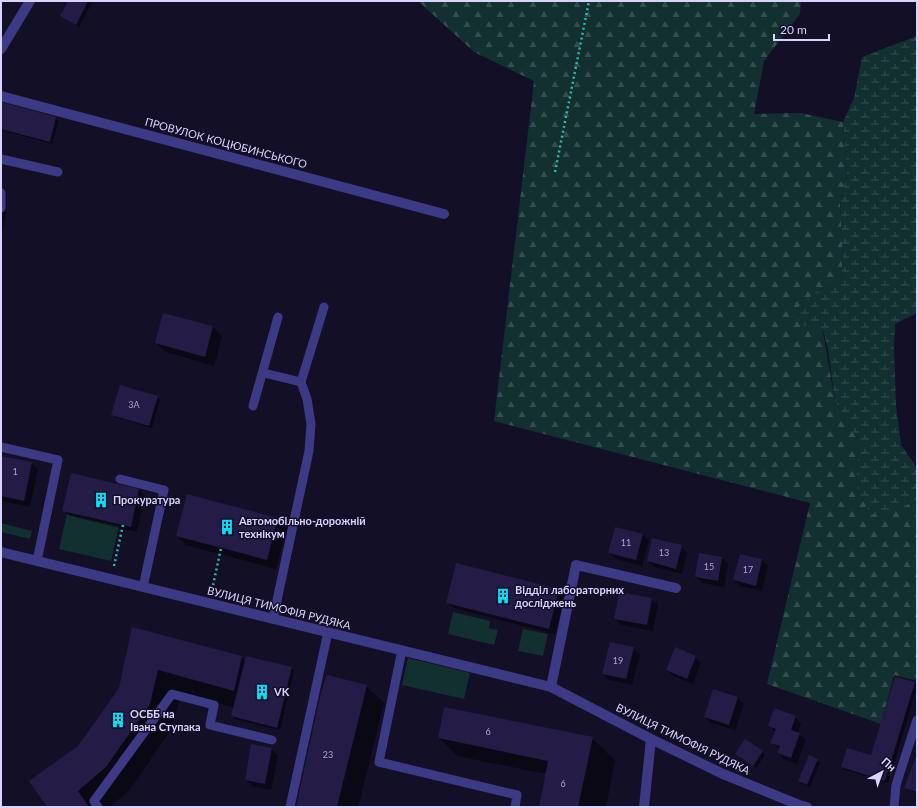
<svg xmlns="http://www.w3.org/2000/svg" width="918" height="808" viewBox="0 0 918 808" font-family="Lato,sans-serif">
<defs>
<pattern id="forest-firs" width="22" height="20" patternUnits="userSpaceOnUse"><rect width="22" height="20" fill="#12302f"/><path d="M5 1l3.5 6h-7zM16 11l3.5 6h-7z" fill="#344d4e"/></pattern>
<pattern id="wetland-marsh" width="20" height="14" patternUnits="userSpaceOnUse"><rect width="20" height="14" fill="#12302f"/><path d="M1 5h8M5 5V1M11 12h8M15 12V8" fill="none" stroke="#344d4e"/></pattern>
</defs>
<rect width="100%" height="100%" fill="#130f26"/>
<path fill="#12302f" d="M67,514L119,526L111,561L59,549Z
M1,523L32,531L30,539L1,532Z
M453,612L490,621L489,628L498,630L494,645L448,634Z
M523,629L548,634L543,656L518,651Z
M408,658L470,673L464,699L402,685Z"/>
<path fill="url(#forest-firs)" d="M418,1H801L800,14L764,61L754,114L801,113L843,122L847,172L840,202L843,255L841,281L816,292L835,401L859,441L856,484L903,507L917,499V679L914,680L894,675L881,724L767,684L810,503L494,421L534,81L474,52Z"/>
<path fill="url(#wetland-marsh)" d="M917,36V313L895,324L894,349L896,405L901,445L917,468V499L903,507L870,515L856,484L859,441L835,401L828,350L823,330L798,324L797,308L816,292L841,281L843,255L840,202L847,172L843,122L854,98L862,57Z"/>
<path fill="#0007" d="M69,1H93L79,27L61,16Z
M1,103L56,118L59,121L52,144L1,130Z
M1,204L7,210L1,237Z
M213,327L222,337L214,366L166,352L156,343Z
M157,397L160,400L152,428L115,417L112,414Z
M1,457L31,463L38,469L30,507L1,501Z
M72,474L139,490L145,496L137,532L70,516L64,510Z
M277,519L287,529L276,569L186,545L177,536Z
M643,535L649,541L642,566L616,559L609,553Z
M681,546L687,553L682,574L654,567L648,561Z
M740,555L762,560L768,566L762,591L740,586L734,580Z
M722,558L728,564L724,587L702,583L696,577Z
M457,565L559,590L565,596L555,634L454,608L447,602Z
M651,599L658,605L653,631L621,625L615,618Z
M133,628L241,657L246,662L292,668L294,671L280,730L235,719L233,716L235,708L181,693L172,728L129,791L109,807H48L79,747L120,688Z
M633,648L640,655L632,685L609,680L603,674Z
M695,657L701,663L693,684L673,676L667,670Z
M896,678L915,683L917,688L888,783L845,770L842,767L872,757Z
M366,686L384,703L358,807H297Z
M737,698L744,704L735,730L711,723L705,717Z
M795,717L801,723L798,733L806,740L797,764L784,759L778,753L780,749L772,743L775,732L769,725Z
M439,738H592L615,761L606,807H540L547,774L457,756Z
M272,749L278,756L271,790L252,786L246,780Z
M762,752L765,755L756,768L739,757Z
M917,756V793L908,790L906,787Z
M817,760L820,763L810,787L802,784L799,781Z"/>
<path fill="#241b47" d="M68,1H88L76,25L60,16Z
M1,102L56,117L50,142L1,129Z
M163,313L213,326L205,357L155,343Z
M120,385L158,396L149,426L111,415Z
M1,456L32,462L24,501L1,496Z
M71,473L139,489L131,527L62,511Z
M187,494L278,518L267,560L176,536Z
M615,527L643,534L636,560L608,553Z
M652,538L682,545L676,569L647,561Z
M699,553L722,557L718,581L695,577Z
M740,554L762,559L756,586L733,580Z
M456,563L559,589L549,629L446,603Z
M619,592L652,598L647,625L614,619Z
M132,627L242,656L234,691L158,670L150,704L106,767L78,791L89,807H47L29,781L78,746L119,688Z
M610,642L634,647L626,679L602,674Z
M675,647L696,656L687,679L666,670Z
M246,656L292,667L277,728L231,716Z
M327,675L367,685L337,807H296L321,692Z
M895,677L915,682L885,781L841,767L847,748L871,755Z
M713,689L738,697L729,725L704,717Z
M444,707L593,737L578,807H539L548,761L438,738Z
M774,708L796,716L791,730L800,733L791,758L777,753L780,746L770,743L776,729L768,726Z
M745,739L763,751L753,766L735,754Z
M251,744L272,748L265,784L245,780Z
M917,754V792L904,788Z
M809,755L818,759L807,785L798,781Z"/>
<g fill="none" stroke-linecap="round" stroke-linejoin="round">
<path stroke="#2fb8b0" stroke-width="2.5" stroke-dasharray="2 3" stroke-linecap="butt" d="M555,172L589,1
M114,566L123,525
M212,590L221,548"/>
<path stroke="#3d3a85" stroke-width="9" d="M1,159L58,172
M1,193V208
M264,373L301,382
M253,406L278,317
M1,447L58,460L37,561
M120,479L164,490L143,587
M273,619L309,451L311,424L307,399L301,382L324,307
M402,650L379,762L517,795L515,807
M98,807L94,801L172,694L214,705L210,725L272,740
M290,807L328,632
M894,807L896,785L917,720"/>
<path stroke="#3d3a85" stroke-width="10" d="M1,49L30,1
M1,96L444,214
M1,552L551,687L651,739L723,774L799,805L807,807
M551,687L576,565L676,588
M644,807L651,739"/>
</g>
<defs>
<symbol id="building-bare" viewBox="-9 -9 18 18"><path d="M-4-6H4V6H1V3H-1V6H-4ZM-2.5-4.3h1.7v1.8h-1.7ZM.8-4.3h1.7v1.8H.8ZM-2.5-1h1.7V.8h-1.7ZM.8-1h1.7V.8H.8Z" fill="#00e5ff" stroke="#130f26" stroke-width="2.5" paint-order="stroke"/></symbol>
</defs>
<g fill-rule="evenodd">
<use href="#building-bare" x="90" y="489" width="22" height="22"/>
<use href="#building-bare" x="216" y="516" width="22" height="22"/>
<use href="#building-bare" x="492" y="585" width="22" height="22"/>
<use href="#building-bare" x="251" y="681" width="22" height="22"/>
<use href="#building-bare" x="107" y="709" width="22" height="22"/>
</g>
<g text-anchor="middle" stroke-width="3" stroke-linejoin="round" paint-order="stroke">
<g font-size="9" fill="#aca6d1">
<text x="134" y="408">3А</text>
<text x="15" y="475">1</text>
<text x="626" y="546">11</text>
<text x="664" y="556">13</text>
<text x="709" y="570">15</text>
<text x="748" y="573">17</text>
<text x="618" y="664">19</text>
<text x="488" y="735">6</text>
<text x="328" y="758">23</text>
<text x="563" y="787">6</text>
</g>
<g font-size="11" fill="#d9d4ff" stroke="#130f26">
<text transform="translate(226 143) rotate(15)" y="4">ПРОВУЛОК КОЦЮБИНСЬКОГО</text>
<text transform="translate(279 608) rotate(14)" y="4">ВУЛИЦЯ ТИМОФІЯ РУДЯКА</text>
<text transform="translate(683 739) rotate(26)" y="4">ВУЛИЦЯ ТИМОФІЯ РУДЯКА</text>
</g>
<g font-size="11" font-weight="bold" fill="#d9d4ff" stroke="#130f26" text-anchor="start">
<text x="113" y="504">Прокуратура</text>
<text x="239" y="525">Автомобільно-дорожній<tspan x="239" dy="13">технікум</tspan></text>
<text x="515" y="594">Відділ лабораторних<tspan x="515" dy="13">досліджень</tspan></text>
<text x="274" y="696">VK</text>
<text x="130" y="718">ОСББ на<tspan x="130" dy="13">Івана Ступака</tspan></text>
</g>
</g>
<rect width="918" height="808" fill="none" stroke="#d9d4ff" stroke-width="4"/>
<g transform="translate(882 772) rotate(41)" stroke="#130f26" stroke-width="3" paint-order="stroke">
<path d="M0-3L7 15L0 10L-7 15Z" fill="#d9d4ff"/>
<text y="-6" font-size="11" font-weight="bold" text-anchor="middle" fill="#d9d4ff">Пн</text>
</g>
<path d="M774 34v6h55v-6" fill="none" stroke="#d9d4ff" stroke-width="2"/>
<text x="780" y="34" font-size="12" fill="#d9d4ff" stroke="#130f26" stroke-width="3" paint-order="stroke">20 m</text>
</svg>
